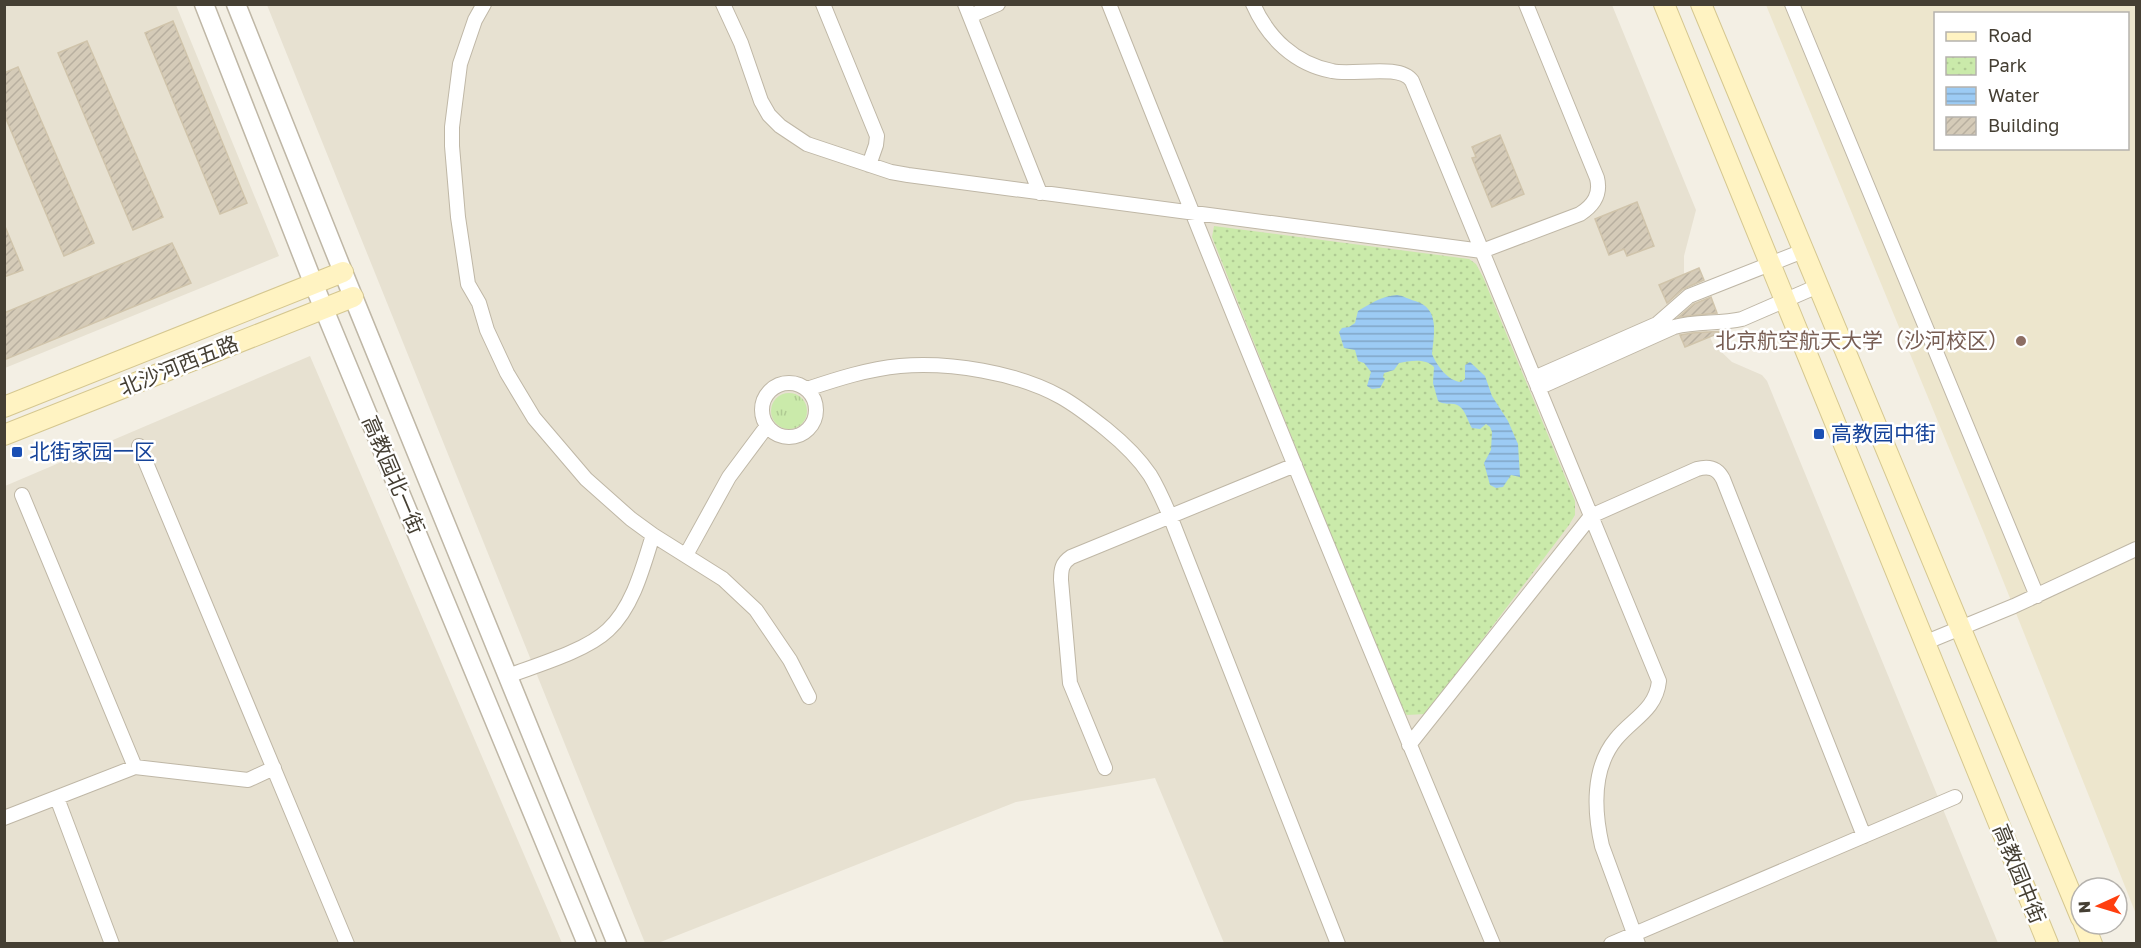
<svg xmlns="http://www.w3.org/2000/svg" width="2141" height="948" viewBox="0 0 2141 948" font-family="'Golos Text','Noto Sans SC',sans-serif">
<defs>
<pattern id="grass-tufts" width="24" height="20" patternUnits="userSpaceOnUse" patternTransform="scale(1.5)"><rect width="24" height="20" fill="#caeaaa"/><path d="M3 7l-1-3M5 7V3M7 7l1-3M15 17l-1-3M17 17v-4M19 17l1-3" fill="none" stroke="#afca93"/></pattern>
<pattern id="park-dots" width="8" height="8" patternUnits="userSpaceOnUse" patternTransform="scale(1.5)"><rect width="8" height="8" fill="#caeaaa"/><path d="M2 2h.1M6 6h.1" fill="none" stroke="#afca93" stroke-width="1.8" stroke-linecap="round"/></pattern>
<pattern id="water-rules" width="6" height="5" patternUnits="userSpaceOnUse" patternTransform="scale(1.5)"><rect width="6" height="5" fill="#9ccbf4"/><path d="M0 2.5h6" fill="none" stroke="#81a6c6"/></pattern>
<pattern id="building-hatch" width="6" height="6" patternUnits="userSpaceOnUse" patternTransform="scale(1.5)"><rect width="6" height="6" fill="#d5cbb8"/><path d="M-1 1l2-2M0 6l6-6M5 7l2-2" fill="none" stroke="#b8af9f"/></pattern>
</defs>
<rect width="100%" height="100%" fill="#f3efe4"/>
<path fill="#e7e1d1" d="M5,5H176L279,256L5,368Z
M267,5H1612L1696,210L1684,256V277L1713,344L1732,362L1762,375L1767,381L1998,943H1224L1155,778L1016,802L658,943H645Z
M310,356L562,943L5,944V486Z"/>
<path fill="#ede6cd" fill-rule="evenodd" d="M1766,5H2136V914L1984,533ZM1936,14H2128V148H1936Z"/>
<path fill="url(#grass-tufts)" d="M771 411a18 18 0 1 1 36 0a18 18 0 1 1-36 0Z"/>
<path fill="url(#park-dots)" d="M1214,226L1469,259L1476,264L1483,277L1575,501V515L1569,525L1426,714L1407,715L1400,709L1212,237Z"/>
<path fill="url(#water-rules)" d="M1397,295C1404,296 1408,299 1415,301C1440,308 1434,334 1432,354C1437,366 1448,381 1461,382L1465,379V365L1470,362L1485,376L1492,396L1508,421L1518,444L1520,477L1511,475L1503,487L1496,488L1490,485L1484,463L1491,450L1492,432L1490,427L1486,424L1480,429L1472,428C1467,420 1465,406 1454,404C1447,403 1444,405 1438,401L1433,383L1434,367C1425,358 1410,361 1399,363L1394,370L1384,373L1383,377L1385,379L1380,388L1372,389L1367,386L1371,372L1364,363L1358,361L1355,350L1344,348L1339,332L1342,328L1349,327L1355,323L1358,311C1370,304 1381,296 1397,295Z"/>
<path fill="url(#building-hatch)" stroke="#d0c4ab" stroke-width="1.5" d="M173,21L247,203L220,214L145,33Z
M87,41L163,217L133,230L58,53Z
M18,67L94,243L64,256L4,114V73Z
M1500,135L1524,194L1492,207L1472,158L1476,157L1472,147Z
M1637,202L1654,246L1627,256L1624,249L1609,255L1595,219Z
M4,224L23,270L4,277Z
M172,243L191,283L4,360V313Z
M1699,268L1704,280L1683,289L1667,303L1659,285Z
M1711,297L1717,313L1679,317L1694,304Z
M1724,331L1685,347L1680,335L1692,333Z"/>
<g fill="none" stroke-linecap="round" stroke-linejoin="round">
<defs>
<path id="minor" d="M484,4L475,20L460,64L452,127V146L458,217L468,284L479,303L487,330L507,373L534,418L586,479L631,519L653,535L723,579L756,610L790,660L809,697
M723,4L741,43L761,101L769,115L780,126L807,144L891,172L908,175L1482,251L1580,214C1594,205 1601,194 1597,178L1526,4
M823,4L877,136L876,145L869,165
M965,4L1040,193
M1109,4C1234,319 1362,632 1493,944
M1253,4C1268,38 1295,64 1332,71C1352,76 1400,63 1412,81L1659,681C1656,710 1632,719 1616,739C1592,768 1594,811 1602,846L1638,944
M1792,4L2037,596
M970,16L998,4
M1534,378L1657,324L1689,296L1803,251
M762 410a27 27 0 1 1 54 0a27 27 0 1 1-54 0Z
M1538,388L1674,327C1696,321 1719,324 1742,319L1818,286
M807,389C837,379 868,369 900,366C950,362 1016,372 1061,397C1077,406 1091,417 1106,429C1122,442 1138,457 1150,475C1158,488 1164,502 1170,516L1338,944
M139,446L347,944
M22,495L135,767
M686,555L729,477L767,426
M1924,643L2014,606L2136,549
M508,676C537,665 586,651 608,630C633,607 643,567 653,535
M1409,745L1591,516L1697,469C1708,466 1717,467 1723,479L1864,836
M1105,768L1070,683L1061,580C1061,569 1062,563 1071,557L1295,465
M57,798L112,944
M4,818L135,767L248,780L274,768
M1611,944L1955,797"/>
<path id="tertiary" d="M204,4L314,285L587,944
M236,4L343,272L617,944"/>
<path id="secondary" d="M1664,4L2048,944
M1701,4L2081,918
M4,407L343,272
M4,435L353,297
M2084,924L2092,944"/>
</defs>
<use href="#minor" stroke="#bfb7a6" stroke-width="16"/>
<use href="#tertiary" stroke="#bfb7a6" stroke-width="21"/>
<use href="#secondary" stroke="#d5c790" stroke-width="22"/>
<use href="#minor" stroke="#fff" stroke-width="14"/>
<use href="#tertiary" stroke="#fff" stroke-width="18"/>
<use href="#secondary" stroke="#fff3c2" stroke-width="20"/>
</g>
<circle fill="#8d6e63" stroke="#fff" stroke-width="2" cx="2021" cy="341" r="6"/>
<g fill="#1a4fb4" stroke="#fff" stroke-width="2">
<rect x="1813" y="428" width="12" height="12" rx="3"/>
<rect x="11" y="446" width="12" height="12" rx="3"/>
</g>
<g text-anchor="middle" stroke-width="5" stroke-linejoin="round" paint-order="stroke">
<g font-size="21" fill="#785e54" stroke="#fff" text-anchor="end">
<text x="2009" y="348">北京航空航天大学（沙河校区）</text>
</g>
<g font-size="21" fill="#453f33" stroke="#fff">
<text transform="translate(179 366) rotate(-22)" y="7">北沙河西五路</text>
<text transform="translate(393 475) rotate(67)" y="7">高教园北一街</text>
<text transform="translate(2019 874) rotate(68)" y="7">高教园中街</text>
</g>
<g font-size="21" fill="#164399" stroke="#fff" text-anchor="start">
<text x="1831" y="441">高教园中街</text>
<text x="29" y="459">北街家园一区</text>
</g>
</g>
<rect width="2141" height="948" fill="none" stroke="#453f33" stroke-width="12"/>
<rect x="1934" y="12" width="195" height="138" fill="#ffffff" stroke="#b5b2ad" stroke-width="1.5"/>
<rect x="1946" y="32" width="30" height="9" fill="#fff3c2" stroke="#b5b2ad" stroke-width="1.5"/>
<text x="1988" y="42" font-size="18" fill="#453f33">Road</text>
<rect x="1946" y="57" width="30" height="18" fill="url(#park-dots)" stroke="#b5b2ad" stroke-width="1.5"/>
<text x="1988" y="72" font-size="18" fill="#453f33">Park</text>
<rect x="1946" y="87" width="30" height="18" fill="url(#water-rules)" stroke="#b5b2ad" stroke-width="1.5"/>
<text x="1988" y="102" font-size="18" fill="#453f33">Water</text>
<rect x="1946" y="117" width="30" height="18" fill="url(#building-hatch)" stroke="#b5b2ad" stroke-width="1.5"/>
<text x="1988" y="132" font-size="18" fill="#453f33">Building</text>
<g transform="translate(2099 906) rotate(266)"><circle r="28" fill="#ffffff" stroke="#b5b2ad" stroke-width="1.5"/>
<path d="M0-4.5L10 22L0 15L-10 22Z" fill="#ff3f0f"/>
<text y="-9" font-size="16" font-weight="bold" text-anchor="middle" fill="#453f33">N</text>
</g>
</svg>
